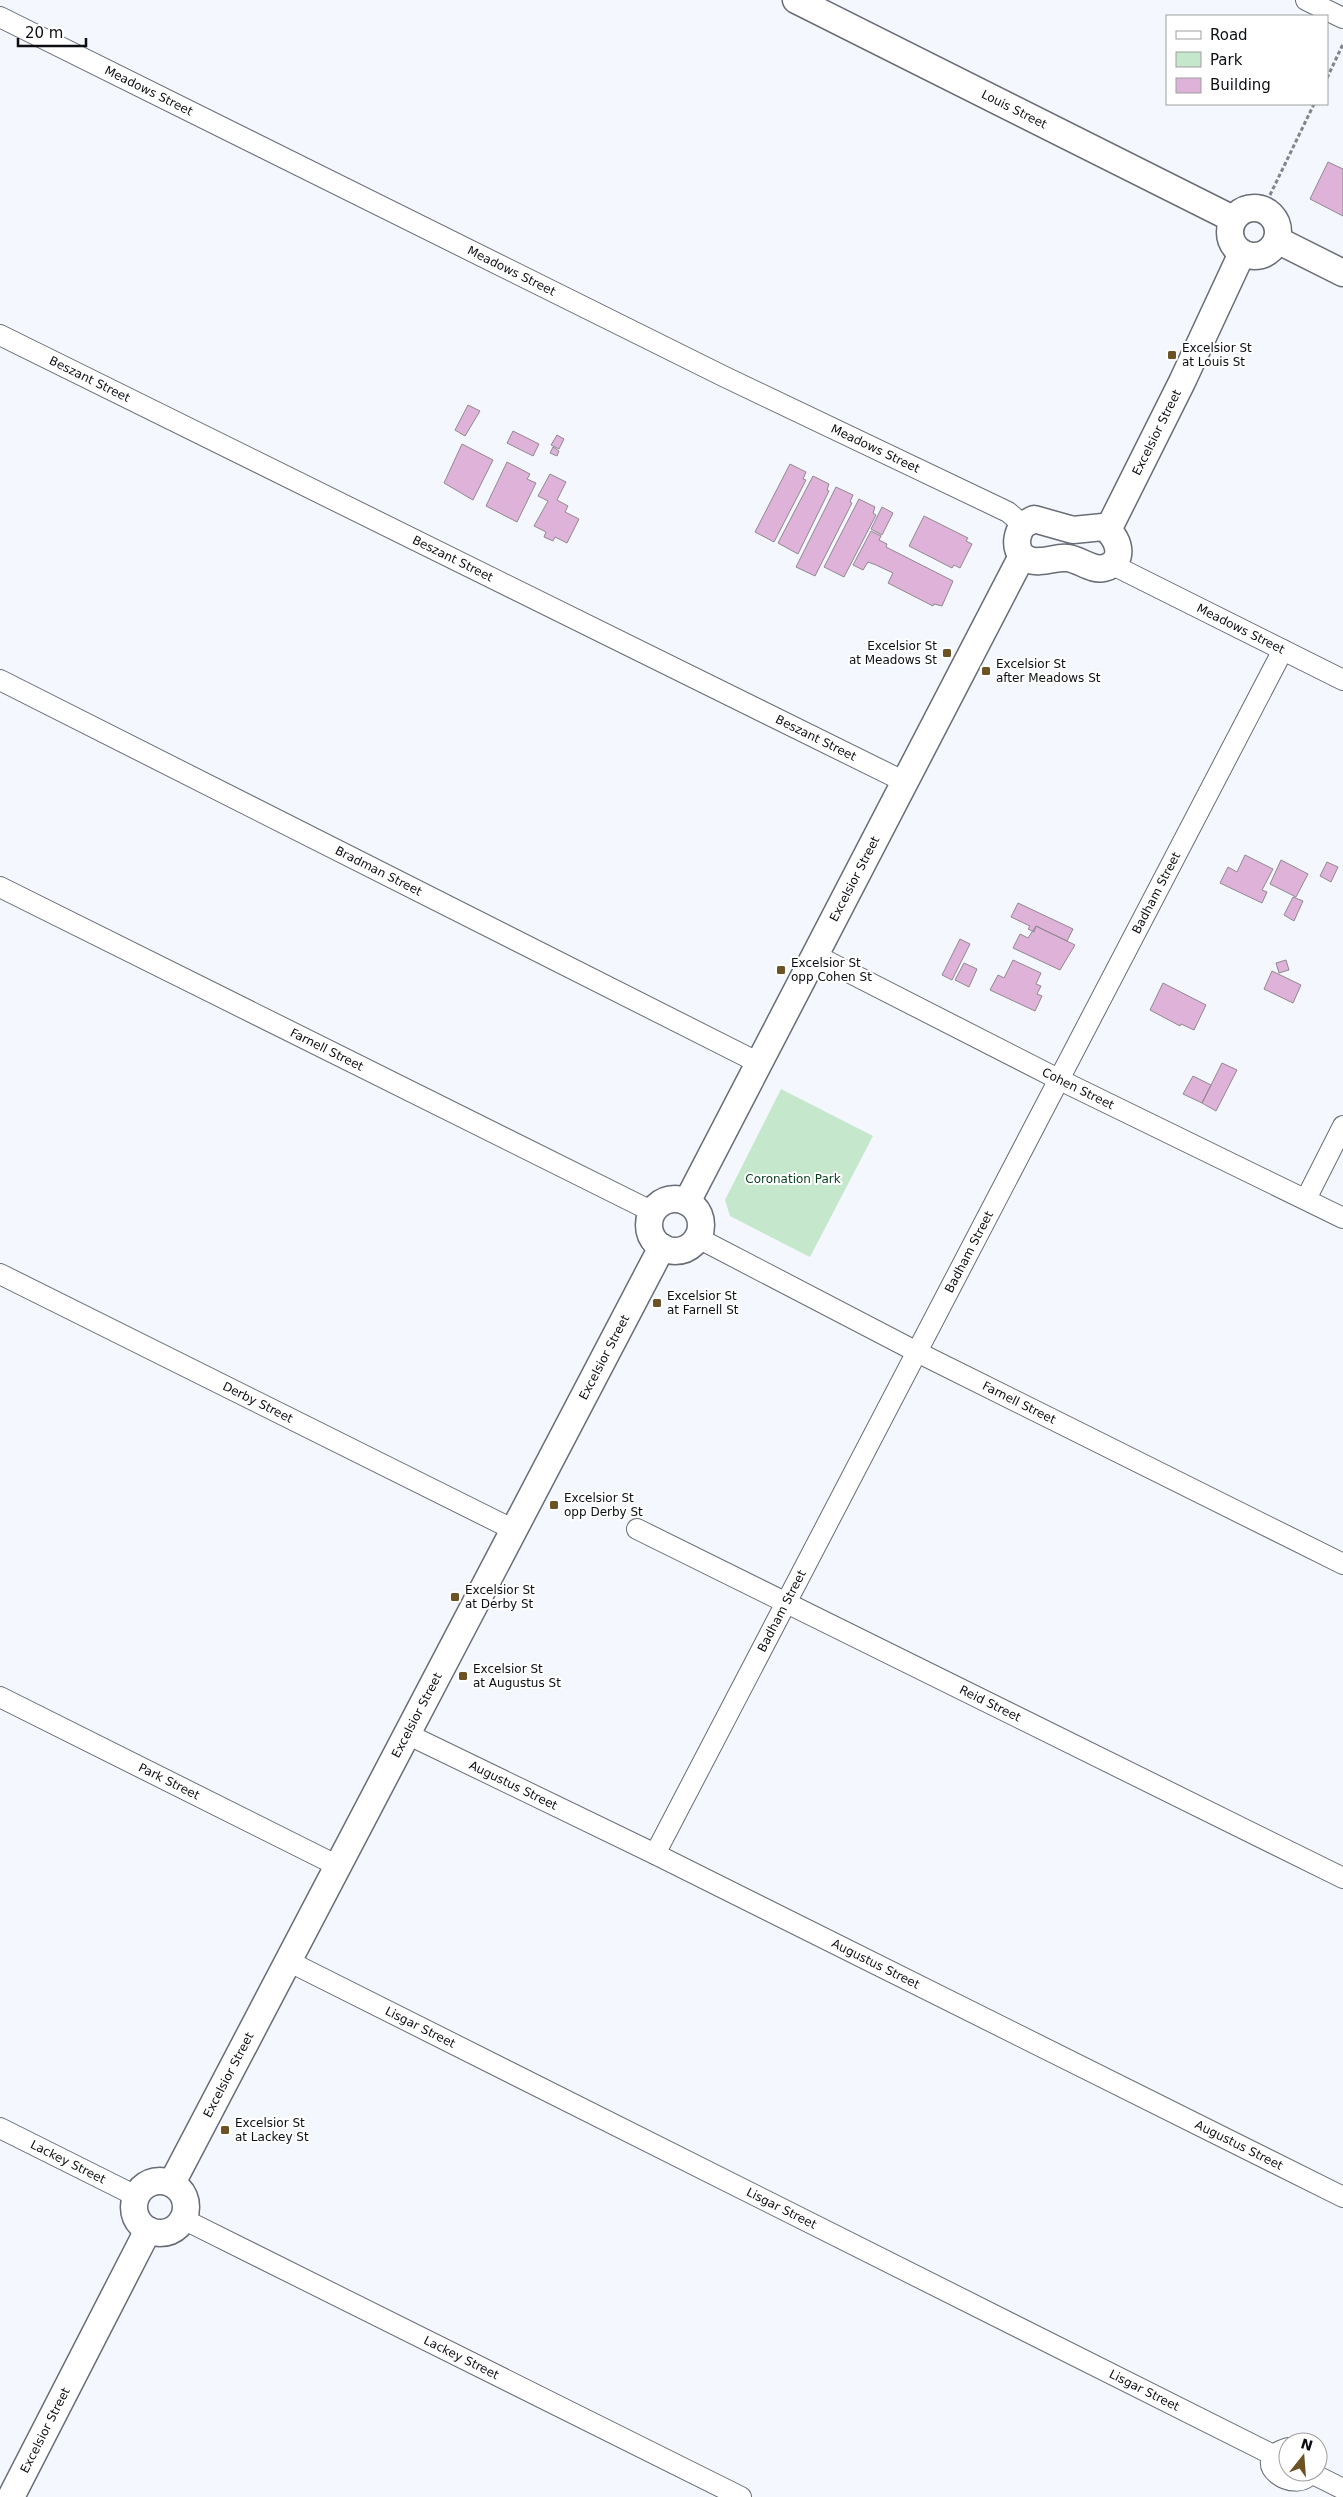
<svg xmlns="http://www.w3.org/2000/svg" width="1343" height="2497" viewBox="0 0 1343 2497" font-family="'DejaVu Sans',sans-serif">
<rect width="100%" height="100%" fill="#f4f7fd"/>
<path fill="#c5e7cb" d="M781,1089L873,1136L810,1257L730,1216L725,1200Z"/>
<path fill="#deb2d9" stroke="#918890" d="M1328,162L1343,169V216L1310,199Z
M468,405L480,411L465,436L455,430Z
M513,431L539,444L533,456L507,443Z
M557,435L564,439L559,449L551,445Z
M462,444L493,460L473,500L444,483Z
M553,447L559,451L557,456L550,453Z
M507,462L530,474L527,479L536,483L517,522L486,506Z
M790,464L806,472L803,479L806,480L774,542L755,532Z
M550,474L566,482L557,500L568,506L565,512L579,519L567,543L555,537L553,541L544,537L546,532L534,526L548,501L538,496Z
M813,476L829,484L827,490L829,491L798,554L778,543Z
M836,487L853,495L850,502L852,503L815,576L796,567Z
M859,499L875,507L873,513L876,515L844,577L824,567Z
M882,507L893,513L882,535L871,529Z
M924,516L968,538L966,541L972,544L960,568L954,565L952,568L909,546Z
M871,531L881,536L879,540L887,544L886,547L953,581L942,606L934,604L933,606L888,583L893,573L876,565L868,562L863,570L853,565Z
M1245,855L1273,869L1262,890L1267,892L1262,903L1220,883L1228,867L1237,872Z
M1281,860L1308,874L1296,897L1270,884Z
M1327,862L1338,867L1331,882L1320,876Z
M1293,897L1303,901L1294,921L1284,915Z
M1018,903L1073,929L1067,941L1036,926L1034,932L1028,929L1030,926L1011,917Z
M1036,926L1075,945L1060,970L1013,948L1020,934L1028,938Z
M960,939L970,944L952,980L942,975Z
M1013,960L1041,973L1036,984L1041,986L1037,994L1042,996L1035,1011L990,990L998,975L1004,978Z
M1286,960L1289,970L1279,973L1276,963Z
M964,963L977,969L969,987L955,980Z
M1272,971L1301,985L1293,1003L1264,989Z
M1163,983L1206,1005L1194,1030L1181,1024L1180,1026L1150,1010Z
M1222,1063L1237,1070L1216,1111L1202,1103Z
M1193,1076L1211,1085L1202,1103L1183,1094Z"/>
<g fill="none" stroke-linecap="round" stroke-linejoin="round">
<defs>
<g id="minor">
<path d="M1306,0L1343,18"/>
<path id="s1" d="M0,17L723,376L1008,512L1023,525"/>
<path id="s2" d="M0,335L905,782"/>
<path id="s3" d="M1111,564L1343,680"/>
<path id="s4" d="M0,680L757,1062"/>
<path id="s5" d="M0,887L653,1212"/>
<path id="s6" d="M815,955L1060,1080L1343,1218"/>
<path d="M1306,1199L1343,1126"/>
<path id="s7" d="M698,1238L917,1352L1343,1564"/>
<path id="s8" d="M0,1274L514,1530"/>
<path id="s9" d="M637,1529L1343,1878"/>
<path id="s10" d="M0,1697L338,1866"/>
<path id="s11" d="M407,1734L655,1854L1343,2197"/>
<path id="s12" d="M655,1854L1283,650"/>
<path id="s13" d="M288,1961L1275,2456"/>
<path id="s14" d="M0,2128L136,2196"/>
<path id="s15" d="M183,2219L741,2497"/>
<path d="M1288,2448C1244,2461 1297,2497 1311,2472"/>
<path d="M1311,2473L1343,2489"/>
</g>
<g id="tertiary">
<path id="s16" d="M796,0L1233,219"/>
<circle cx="1254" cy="232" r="24"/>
<path d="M1277,240L1343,273"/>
<path d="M1034,519L1073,530L1103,527C1119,536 1127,562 1104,568C1092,571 1079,559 1067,558C1057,557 1050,561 1040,561C1016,563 1012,541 1023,525Z"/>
<path id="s17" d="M1108,530L1182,382L1242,253"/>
<circle cx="675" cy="1225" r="26"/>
<path id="s18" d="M687,1202L1022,556"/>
<circle cx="160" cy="2207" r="26"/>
<path id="s19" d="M172,2183L662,1247"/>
<path id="s20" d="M11,2497L148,2230"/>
</g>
</defs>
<use href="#minor" stroke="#686d76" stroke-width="22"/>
<use href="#tertiary" stroke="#686d76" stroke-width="29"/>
<path stroke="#828489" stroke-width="3" stroke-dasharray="4 2.5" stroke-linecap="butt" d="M1327,78L1343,44
M1270,195L1314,104"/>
<use href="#minor" stroke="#fff" stroke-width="20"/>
<use href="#tertiary" stroke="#fff" stroke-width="26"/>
</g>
<g fill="#6d5324" stroke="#fff" stroke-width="2">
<rect x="1167" y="350" width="10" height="10" rx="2.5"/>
<rect x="942" y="648" width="10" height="10" rx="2.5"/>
<rect x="981" y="666" width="10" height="10" rx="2.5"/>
<rect x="776" y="965" width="10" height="10" rx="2.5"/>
<rect x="652" y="1298" width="10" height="10" rx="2.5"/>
<rect x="549" y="1500" width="10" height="10" rx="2.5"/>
<rect x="450" y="1592" width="10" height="10" rx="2.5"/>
<rect x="458" y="1671" width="10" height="10" rx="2.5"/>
<rect x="220" y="2125" width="10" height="10" rx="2.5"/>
</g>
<g text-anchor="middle" stroke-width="4" stroke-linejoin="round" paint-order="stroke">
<g font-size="12" fill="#0c0e11" stroke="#fff">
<text dy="4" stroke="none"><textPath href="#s1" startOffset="166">Meadows Street</textPath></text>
<text dy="4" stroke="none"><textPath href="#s16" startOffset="244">Louis Street</textPath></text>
<text dy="4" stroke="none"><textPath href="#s1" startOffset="571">Meadows Street</textPath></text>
<text dy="4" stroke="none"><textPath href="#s2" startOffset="100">Beszant Street</textPath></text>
<text dy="4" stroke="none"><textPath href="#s17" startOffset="109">Excelsior Street</textPath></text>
<text dy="4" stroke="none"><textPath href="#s1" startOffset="976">Meadows Street</textPath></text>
<text dy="4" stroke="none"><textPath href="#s2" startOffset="505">Beszant Street</textPath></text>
<text dy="4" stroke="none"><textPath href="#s3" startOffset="145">Meadows Street</textPath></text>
<text dy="4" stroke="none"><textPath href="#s2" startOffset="910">Beszant Street</textPath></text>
<text dy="4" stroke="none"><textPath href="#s4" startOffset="424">Bradman Street</textPath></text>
<text dy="4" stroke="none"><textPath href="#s18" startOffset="364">Excelsior Street</textPath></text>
<text dy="4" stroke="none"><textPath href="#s12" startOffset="1084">Badham Street</textPath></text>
<text dy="4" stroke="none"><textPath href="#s5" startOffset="365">Farnell Street</textPath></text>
<text dy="4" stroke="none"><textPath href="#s6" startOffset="295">Cohen Street</textPath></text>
<text dy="4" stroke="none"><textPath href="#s12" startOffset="679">Badham Street</textPath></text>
<text dy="4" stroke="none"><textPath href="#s19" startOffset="932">Excelsior Street</textPath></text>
<text dy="4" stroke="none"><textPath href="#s8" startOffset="288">Derby Street</textPath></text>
<text dy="4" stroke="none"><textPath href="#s7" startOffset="361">Farnell Street</textPath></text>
<text dy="4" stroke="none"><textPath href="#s12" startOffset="274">Badham Street</textPath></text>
<text dy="4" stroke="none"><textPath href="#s9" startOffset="394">Reid Street</textPath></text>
<text dy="4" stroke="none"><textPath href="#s19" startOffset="528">Excelsior Street</textPath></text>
<text dy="4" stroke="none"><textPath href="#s10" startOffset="189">Park Street</textPath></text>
<text dy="4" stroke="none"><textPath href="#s11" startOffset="118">Augustus Street</textPath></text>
<text dy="4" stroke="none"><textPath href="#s11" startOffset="522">Augustus Street</textPath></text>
<text dy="4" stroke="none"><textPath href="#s13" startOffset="148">Lisgar Street</textPath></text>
<text dy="4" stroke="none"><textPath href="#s19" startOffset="122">Excelsior Street</textPath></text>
<text dy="4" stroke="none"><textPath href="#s11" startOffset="928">Augustus Street</textPath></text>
<text dy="4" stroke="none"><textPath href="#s14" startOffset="76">Lackey Street</textPath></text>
<text dy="4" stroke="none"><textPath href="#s13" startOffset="552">Lisgar Street</textPath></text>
<text dy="4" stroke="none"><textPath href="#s15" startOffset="311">Lackey Street</textPath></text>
<text dy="4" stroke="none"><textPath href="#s13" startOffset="958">Lisgar Street</textPath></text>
<text dy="4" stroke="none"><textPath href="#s20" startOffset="75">Excelsior Street</textPath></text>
</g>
<g font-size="12" fill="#0c0e11" stroke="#fff" text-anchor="start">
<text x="1182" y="352">Excelsior St<tspan x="1182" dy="14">at Louis St</tspan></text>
<text x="937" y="650" text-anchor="end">Excelsior St<tspan x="937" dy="14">at Meadows St</tspan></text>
<text x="996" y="668">Excelsior St<tspan x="996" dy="14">after Meadows St</tspan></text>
<text x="791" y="967">Excelsior St<tspan x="791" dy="14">opp Cohen St</tspan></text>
<text x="667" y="1300">Excelsior St<tspan x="667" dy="14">at Farnell St</tspan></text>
<text x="564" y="1502">Excelsior St<tspan x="564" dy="14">opp Derby St</tspan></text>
<text x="465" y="1594">Excelsior St<tspan x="465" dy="14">at Derby St</tspan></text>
<text x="473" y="1673">Excelsior St<tspan x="473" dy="14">at Augustus St</tspan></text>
<text x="235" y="2127">Excelsior St<tspan x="235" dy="14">at Lackey St</tspan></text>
</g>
<g font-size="12" fill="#053f1c" stroke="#fff">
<text x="793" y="1183">Coronation Park</text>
</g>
</g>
<rect x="1166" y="15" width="162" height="90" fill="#ffffff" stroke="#9e9fa0"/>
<rect x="1176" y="31" width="25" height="8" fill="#ffffff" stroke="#9e9fa0"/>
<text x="1210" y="40" font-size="15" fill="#0c0e11">Road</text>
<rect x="1176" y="52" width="25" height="15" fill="#c5e7cb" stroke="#9e9fa0"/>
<text x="1210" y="65" font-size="15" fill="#0c0e11">Park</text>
<rect x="1176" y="78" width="25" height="15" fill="#deb2d9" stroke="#9e9fa0"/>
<text x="1210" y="90" font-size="15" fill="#0c0e11">Building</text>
<g transform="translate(1303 2457) rotate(17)"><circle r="24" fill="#ffffff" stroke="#9e9fa0"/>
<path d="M0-4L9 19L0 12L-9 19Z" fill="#6d5324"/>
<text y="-8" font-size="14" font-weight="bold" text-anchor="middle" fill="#0c0e11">N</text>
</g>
<path d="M18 38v8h68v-8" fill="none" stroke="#0c0e11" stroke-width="2.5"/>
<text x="25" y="38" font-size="15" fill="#0c0e11" stroke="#ffffff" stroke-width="4" paint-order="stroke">20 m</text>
</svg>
